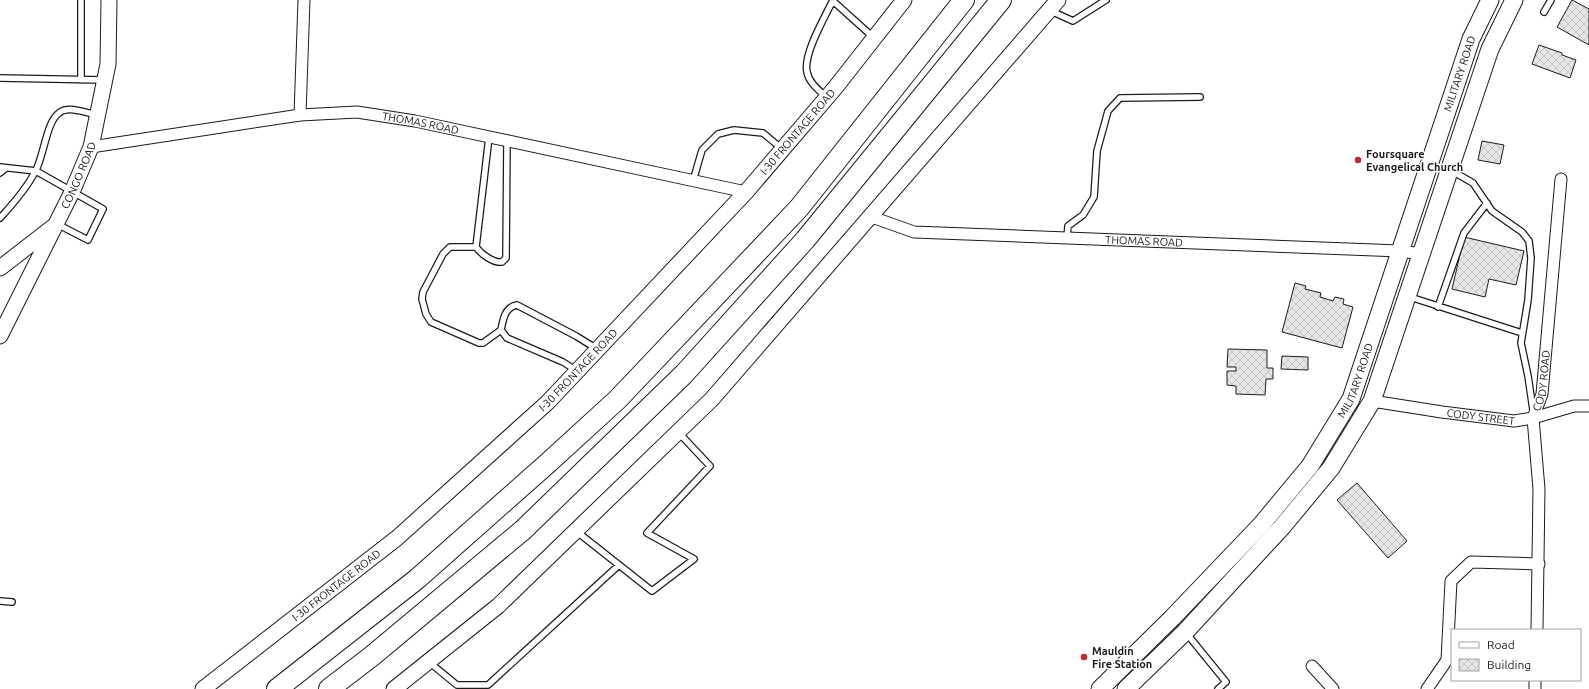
<svg xmlns="http://www.w3.org/2000/svg" width="1589" height="689" viewBox="0 0 1589 689" font-family="Ubuntu,sans-serif">
<style>
.building{fill:url(#building-cross-hatch);stroke:#1a1a1a}
.lines{fill:none;stroke-linecap:round;stroke-linejoin:round}
.lane-casing{stroke:#1a1a1a;stroke-width:8}
.street-casing{stroke:#1a1a1a;stroke-width:13}
.secondary-casing{stroke:#1a1a1a;stroke-width:17}
.primary-casing{stroke:#1a1a1a;stroke-width:19}
.highway-casing{stroke:#1a1a1a;stroke-width:22}
.lane{stroke:#fff;stroke-width:5.5}
.street{stroke:#fff;stroke-width:11}
.secondary{stroke:#fff;stroke-width:15}
.primary{stroke:#fff;stroke-width:17}
.highway{stroke:#fff;stroke-width:20}
.poi-dot{fill:#c62828;stroke:#fff;stroke-width:1.5}
.labels{text-anchor:middle;stroke-width:3;stroke-linejoin:round;paint-order:stroke}
.street-label{font-size:11px;fill:#1a1a1a;stroke:#fff}
.poi-label{font-size:11px;font-weight:bold;fill:#1a1a1a;stroke:#fff;text-anchor:start}
</style>
<defs>
<pattern id="building-cross-hatch" width="8" height="8" patternUnits="userSpaceOnUse"><rect width="8" height="8" fill="#e6e6e6"/><path d="M0 0l8 8M0 8l8-8" fill="none" stroke="#c5c5c5"/></pattern>
</defs>
<rect width="100%" height="100%" fill="#fff"/>
<path class="building" d="M 1572,0 L 1589,9 L 1589,45 L 1557,27 Z
M 1539,45 L 1562,53 L 1562,55 L 1576,60 L 1570,78 L 1532,64 Z
M 1482,141 L 1504,145 L 1500,164 L 1478,160 Z
M 1464,237 L 1524,251 L 1516,285 L 1489,279 L 1485,297 L 1452,289 Z
M 1295,283 L 1306,286 L 1305,289 L 1321,293 L 1320,297 L 1333,301 L 1335,297 L 1344,299 L 1343,304 L 1353,307 L 1342,348 L 1282,332 Z
M 1228,349 L 1267,350 L 1267,368 L 1273,368 L 1273,379 L 1266,379 L 1265,395 L 1236,394 L 1236,386 L 1227,385 L 1227,371 L 1236,371 L 1236,367 L 1227,367 Z
M 1282,356 L 1308,357 L 1308,370 L 1281,369 Z
M 1357,483 L 1407,541 L 1388,558 L 1337,500 Z"/>
<g class="lines">
<defs>
<path id="lane" d="M 81,0 L 81,80
M 833,1 L 873,37
M 1051,11 L 1073,21 L 1106,0
M 1544,12 L 1551,0
M 0,78 L 104,80
M 826,97 C 819,90 809,83 807,72 C 803,54 825,17 833,0
M 489,137 L 476,247 C 481,254 493,263 502,262 L 506,258 L 507,141
M 0,167 L 36,171 L 103,209 L 88,240 L 57,224
M 1452,171 L 1473,183 L 1492,211 L 1522,232 L 1529,241 L 1531,258 L 1528,300 L 1521,343 L 1528,376 L 1533,410
M 0,173 L 6,168
M 693,181 L 702,150 L 718,134 L 734,130 L 763,133 L 781,148
M 0,218 C 13,204 26,189 35,172 C 44,157 46,122 59,113 C 68,105 87,113 97,115
M 1067,238 L 1068,226 L 1083,215 L 1094,197 L 1097,151 L 1108,111 L 1120,98 L 1200,97
M 476,247 L 450,247 L 443,254 L 423,292 L 422,299 L 426,314 L 431,322 L 479,343 L 483,343 L 501,330
M 1410,297 L 1522,333
M 1438,307 L 1464,233 L 1487,203
M 577,371 L 563,362 L 507,338 L 501,330 C 503,319 505,307 517,305 L 576,336 L 597,349
M 576,531 L 652,591 L 694,559 L 647,533 L 710,466 L 679,433
M 0,601 L 12,602
M 1187,634 L 1226,682 L 1218,689
M 429,662 L 457,685 L 488,685 L 619,565"/>
<g id="street">
<path d="M 300,115 L 304,0"/>
<path id="s1" d="M 91,147 L 300,115 L 357,112 L 415,121 L 746,192"/>
<path id="s2" d="M 869,216 L 914,232 L 1400,251 L 1422,254"/>
<path id="s3" d="M 1372,401 L 1442,412 L 1514,421 L 1533,418 L 1574,406 L 1589,406"/>
<path id="s4" d="M 1537,630 L 1539,489 L 1533,418 L 1542,394 L 1561,179"/>
<path d="M 1312,666 L 1333,689"/>
<path d="M 1427,689 L 1447,660 L 1451,581 L 1471,562 L 1539,564"/>
<path d="M 1535,689 L 1535,680"/>
</g>
<g id="secondary">
<path d="M 0,268 L 53,227"/>
<path id="s5" d="M 0,336 L 72,192 L 91,147 L 108,64 L 109,0"/>
<path id="s6" d="M 203,689 L 397,538 L 548,402 L 746,192 L 835,88 L 904,0"/>
<path d="M 394,689 L 498,606 L 712,399 L 1058,0"/>
</g>
<g id="primary">
<path id="s7" d="M 1100,689 L 1172,618 L 1261,525 L 1310,466 L 1351,399 L 1471,39 L 1490,0"/>
<path d="M 1126,689 L 1185,632 L 1282,527 L 1331,468 L 1372,401 L 1490,49 L 1514,0"/>
</g>
<path id="highway" d="M 277,689 L 417,579 L 548,463 L 618,399 L 799,208 L 964,0
M 329,689 L 372,656 L 523,530 L 684,374 L 805,240 L 1001,0"/>
</defs>
<use href="#lane" class="lane-casing"/>
<use href="#street" class="street-casing"/>
<use href="#secondary" class="secondary-casing"/>
<use href="#primary" class="primary-casing"/>
<use href="#highway" class="highway-casing"/>
<use href="#lane" class="lane"/>
<use href="#street" class="street"/>
<use href="#secondary" class="secondary"/>
<use href="#primary" class="primary"/>
<use href="#highway" class="highway"/>
</g>
<g class="poi-dot">
<circle cx="1358" cy="160" r="4"/>
<circle cx="1084" cy="657" r="4"/>
</g>
<g class="labels">
<g class="street-label">
<text dy="4" stroke="none"><textPath href="#s7" startOffset="728">MILITARY ROAD</textPath></text>
<text dy="4" stroke="none"><textPath href="#s1" startOffset="333">THOMAS ROAD</textPath></text>
<text dy="4" stroke="none"><textPath href="#s6" startOffset="817">I-30 FRONTAGE ROAD</textPath></text>
<text dy="4" stroke="none"><textPath href="#s5" startOffset="179">CONGO ROAD</textPath></text>
<text dy="4" stroke="none"><textPath href="#s2" startOffset="278">THOMAS ROAD</textPath></text>
<text dy="4" stroke="none"><textPath href="#s6" startOffset="493">I-30 FRONTAGE ROAD</textPath></text>
<text dy="4" stroke="none"><textPath href="#s7" startOffset="404">MILITARY ROAD</textPath></text>
<text dy="4" stroke="none"><textPath href="#s4" startOffset="251">CODY ROAD</textPath></text>
<text dy="4" stroke="none"><textPath href="#s3" startOffset="110">CODY STREET</textPath></text>
<text dy="4" stroke="none"><textPath href="#s6" startOffset="169">I-30 FRONTAGE ROAD</textPath></text>
</g>
<g class="poi-label">
<text x="1366" y="158">Foursquare<tspan x="1366" dy="13">Evangelical Church</tspan></text>
<text x="1092" y="655">Mauldin<tspan x="1092" dy="13">Fire Station</tspan></text>
</g>
</g>
<rect x="1451" y="629" width="130" height="52" fill="#ffffff" stroke="#a3a3a3"/>
<rect x="1459" y="642" width="20" height="6" fill="#ffffff" stroke="#a3a3a3"/>
<text x="1487" y="649" font-size="12" fill="#1a1a1a">Road</text>
<rect x="1459" y="659" width="20" height="12" fill="url(#building-cross-hatch)" stroke="#a3a3a3"/>
<text x="1487" y="669" font-size="12" fill="#1a1a1a">Building</text>
</svg>
